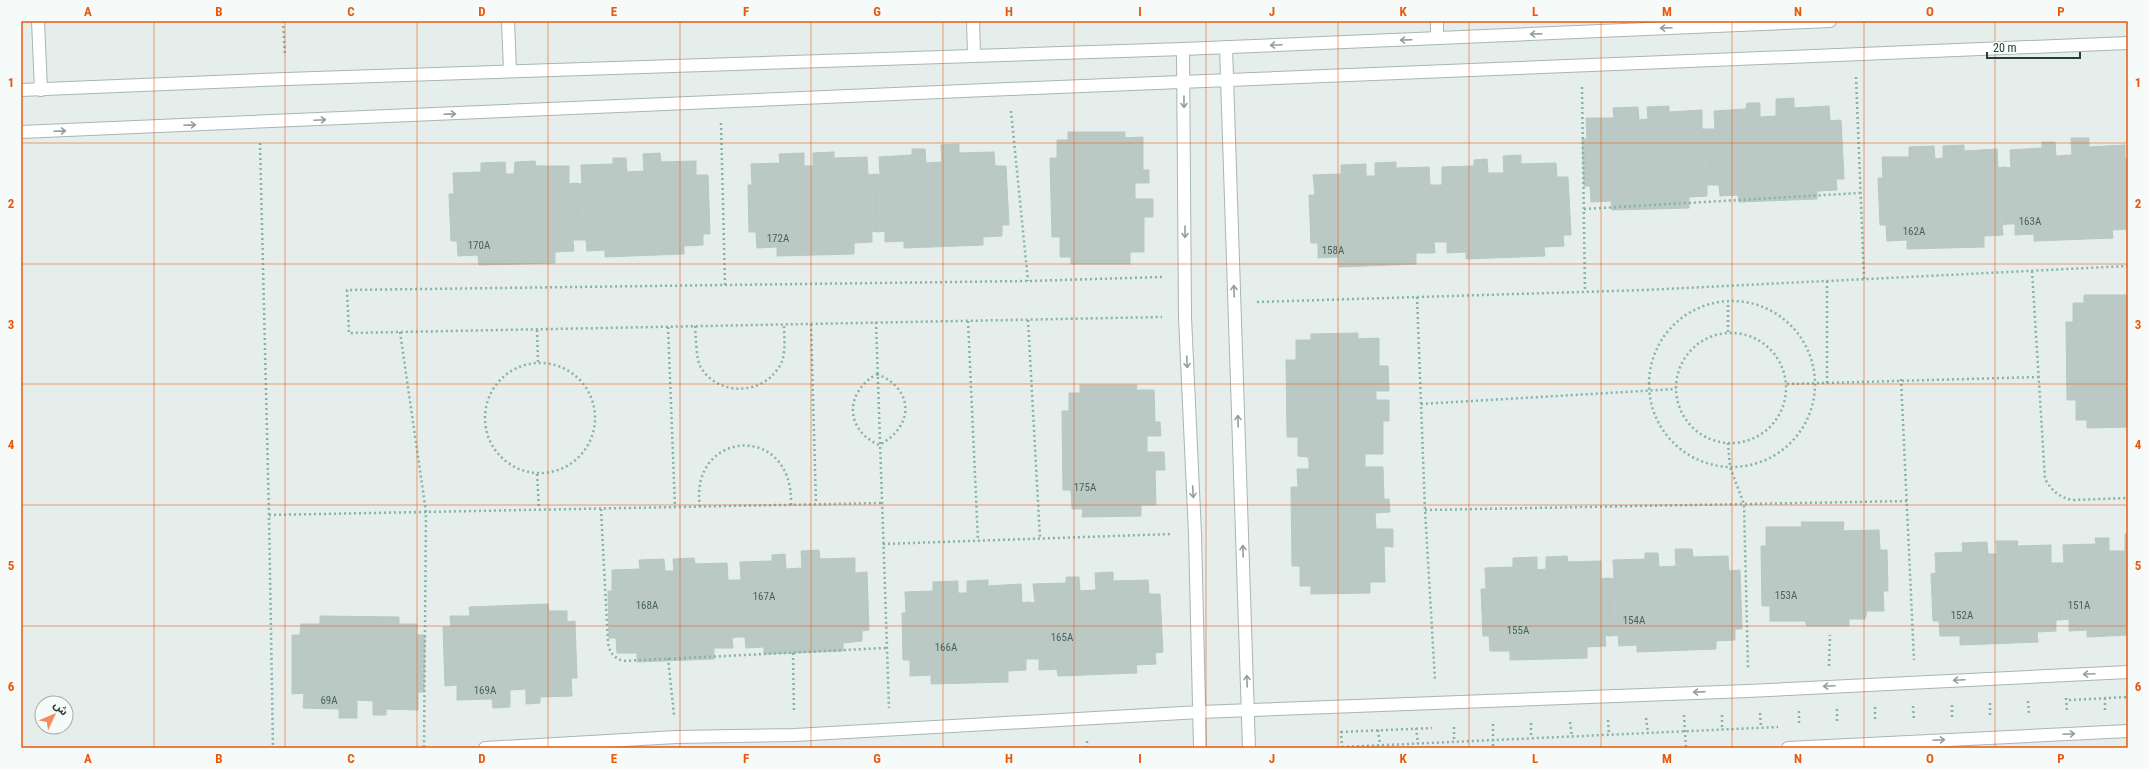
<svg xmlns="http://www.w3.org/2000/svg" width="2149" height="769" viewBox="0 0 2149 769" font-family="'Roboto Condensed','Noto Sans Arabic',sans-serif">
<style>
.building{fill:#bac9c4;stroke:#b7c8c2}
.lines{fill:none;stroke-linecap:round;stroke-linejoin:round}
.lane-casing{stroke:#a7b7b3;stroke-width:14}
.street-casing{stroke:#a7b7b3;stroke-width:14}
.path{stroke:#84b3a7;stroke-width:2.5;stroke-dasharray:2 3;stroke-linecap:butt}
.lane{stroke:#fff;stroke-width:12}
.street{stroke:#fff;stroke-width:12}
.oneway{stroke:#91a09d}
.grid{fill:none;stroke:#e8590c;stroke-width:1;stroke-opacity:0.55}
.labels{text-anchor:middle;stroke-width:4;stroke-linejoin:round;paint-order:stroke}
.number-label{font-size:11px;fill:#49635d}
.neatline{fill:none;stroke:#e8590c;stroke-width:1.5}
.grid-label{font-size:13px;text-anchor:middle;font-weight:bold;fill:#e8590c}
</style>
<rect width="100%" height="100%" fill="#e5eeeb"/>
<path class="building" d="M 1794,98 L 1794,108 L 1829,106 L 1830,121 L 1841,120 L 1844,179 L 1836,179 L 1837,190 L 1817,191 L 1817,199 L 1739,202 L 1738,195 L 1720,196 L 1719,185 L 1712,185 L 1709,129 L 1715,129 L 1714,111 L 1746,109 L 1747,103 L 1760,103 L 1760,117 L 1776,116 L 1776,99 Z
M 1669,106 L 1669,112 L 1702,110 L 1702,129 L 1709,129 L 1712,185 L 1707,185 L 1707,196 L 1689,197 L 1689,208 L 1612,210 L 1611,201 L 1591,202 L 1590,186 L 1584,186 L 1582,139 L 1587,139 L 1586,118 L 1614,118 L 1613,108 L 1638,107 L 1639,120 L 1648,119 L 1647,107 Z
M 1068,132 L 1125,132 L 1125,138 L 1143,137 L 1143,170 L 1149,170 L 1149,183 L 1135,183 L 1135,199 L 1153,199 L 1153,217 L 1144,217 L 1144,252 L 1130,252 L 1130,264 L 1071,264 L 1071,257 L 1060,257 L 1060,237 L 1052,237 L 1050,158 L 1057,158 L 1057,140 L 1068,140 Z
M 2071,138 L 2089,138 L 2089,147 L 2125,145 L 2125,159 L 2128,159 L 2128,229 L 2112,230 L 2113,238 L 2034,241 L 2034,234 L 2015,235 L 2015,224 L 2007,224 L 2005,167 L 2011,168 L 2010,150 L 2042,148 L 2042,142 L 2055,142 L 2056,156 L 2072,155 Z
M 959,144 L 959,153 L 994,152 L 995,166 L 1006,166 L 1009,225 L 1002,225 L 1002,236 L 983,237 L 983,245 L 904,248 L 904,241 L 885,242 L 885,231 L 877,232 L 875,174 L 880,175 L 879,157 L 912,155 L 912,149 L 925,149 L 926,163 L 942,162 L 941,145 Z
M 1964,145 L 1964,151 L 1997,149 L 1998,168 L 2005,167 L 2007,224 L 2002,225 L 2003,235 L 1984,236 L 1984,247 L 1907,249 L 1907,240 L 1887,241 L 1886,225 L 1880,225 L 1878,178 L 1883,178 L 1882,157 L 1909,157 L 1909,147 L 1934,146 L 1935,159 L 1943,158 L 1943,146 Z
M 834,152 L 834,158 L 867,157 L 868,175 L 875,174 L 877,232 L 872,231 L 872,242 L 854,243 L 854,254 L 777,256 L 777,247 L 757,248 L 756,232 L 749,232 L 748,185 L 752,185 L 751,164 L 780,163 L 779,154 L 804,153 L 804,166 L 813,166 L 813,153 Z
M 660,153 L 661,162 L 696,161 L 696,175 L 708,175 L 710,234 L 703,234 L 703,245 L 684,246 L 684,254 L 605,257 L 605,250 L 587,251 L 586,240 L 578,240 L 576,183 L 582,184 L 581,165 L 613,164 L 613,158 L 626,158 L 627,172 L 644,171 L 643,154 Z
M 1521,155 L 1521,164 L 1556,163 L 1557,177 L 1568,177 L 1571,235 L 1563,235 L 1564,246 L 1544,247 L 1545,256 L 1466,259 L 1466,252 L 1447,253 L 1447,242 L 1439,242 L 1437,185 L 1442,185 L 1442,167 L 1474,166 L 1474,160 L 1487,159 L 1488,173 L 1504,173 L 1503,156 Z
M 535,161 L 536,166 L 569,166 L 569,184 L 576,183 L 578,240 L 573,240 L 574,251 L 555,252 L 555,263 L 479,265 L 478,255 L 458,256 L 457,241 L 451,241 L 449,194 L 454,194 L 453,173 L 481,172 L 481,163 L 505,162 L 506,174 L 514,174 L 515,162 Z
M 1396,162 L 1396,168 L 1429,167 L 1430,185 L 1437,185 L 1439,242 L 1434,242 L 1435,253 L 1416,253 L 1416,264 L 1339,267 L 1338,257 L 1318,258 L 1318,243 L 1311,243 L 1309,195 L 1315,195 L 1313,175 L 1341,174 L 1341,165 L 1366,164 L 1366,176 L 1375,176 L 1375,163 Z
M 2084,295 L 2128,295 L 2128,427 L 2087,428 L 2087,420 L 2076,420 L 2076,400 L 2067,400 L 2066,322 L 2073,322 L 2073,303 L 2084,303 Z
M 1358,333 L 1358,339 L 1379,338 L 1379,366 L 1388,366 L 1389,391 L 1376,391 L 1376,400 L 1389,400 L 1389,421 L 1383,421 L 1383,454 L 1365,454 L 1365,461 L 1309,461 L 1308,457 L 1298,456 L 1298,437 L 1287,437 L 1286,360 L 1296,360 L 1296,340 L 1311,340 L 1311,334 Z
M 1080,385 L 1137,385 L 1136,390 L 1154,390 L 1155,422 L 1160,422 L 1161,436 L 1147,436 L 1147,452 L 1164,452 L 1165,470 L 1155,470 L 1156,505 L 1141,505 L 1141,516 L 1082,517 L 1083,509 L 1072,509 L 1071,490 L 1063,490 L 1062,411 L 1069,411 L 1069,393 L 1080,393 Z
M 1309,461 L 1365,461 L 1365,467 L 1383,467 L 1384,499 L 1389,499 L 1390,512 L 1375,513 L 1376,529 L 1393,529 L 1393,547 L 1384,546 L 1385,582 L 1370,582 L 1370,593 L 1311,594 L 1311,586 L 1300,586 L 1300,566 L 1292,566 L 1291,487 L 1298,487 L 1297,469 L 1309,469 Z
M 1801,522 L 1844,522 L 1843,531 L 1879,530 L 1880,550 L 1887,550 L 1888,591 L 1883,591 L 1884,611 L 1867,611 L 1865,619 L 1849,619 L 1849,626 L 1807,626 L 1805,621 L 1770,621 L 1770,606 L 1762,606 L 1761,546 L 1766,546 L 1766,527 L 1802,527 Z
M 2125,534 L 2128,534 L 2128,635 L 2087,637 L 2087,630 L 2069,631 L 2069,619 L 2060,620 L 2058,563 L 2064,563 L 2063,545 L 2096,544 L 2095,538 L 2109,538 L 2109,551 L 2125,551 Z
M 1996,541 L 2018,541 L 2017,546 L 2051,545 L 2051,563 L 2058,563 L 2060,620 L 2056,620 L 2056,631 L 2037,632 L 2038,642 L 1960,645 L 1960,636 L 1940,636 L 1939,621 L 1933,621 L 1931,574 L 1936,573 L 1935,553 L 1963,552 L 1962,543 L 1987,542 L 1988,554 L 1997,554 Z
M 1675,549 L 1692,549 L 1693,557 L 1728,556 L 1729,571 L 1740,570 L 1742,629 L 1735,629 L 1735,640 L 1716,641 L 1716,649 L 1637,652 L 1637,645 L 1619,646 L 1618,635 L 1610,636 L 1608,578 L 1614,579 L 1613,560 L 1645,559 L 1645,553 L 1658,553 L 1659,567 L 1676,566 Z
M 819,550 L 820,559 L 855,558 L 855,573 L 867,572 L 869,630 L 862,631 L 862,641 L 843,643 L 843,651 L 764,654 L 764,647 L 746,648 L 745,637 L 737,637 L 735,580 L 741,580 L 740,562 L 772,561 L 772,555 L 785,554 L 786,569 L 802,568 L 801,551 Z
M 1567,556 L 1568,562 L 1601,561 L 1601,579 L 1608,578 L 1610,636 L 1605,635 L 1606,646 L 1587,647 L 1587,658 L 1510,660 L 1510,651 L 1490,651 L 1489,636 L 1483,636 L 1481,589 L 1486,589 L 1485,568 L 1513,567 L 1513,558 L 1537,557 L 1537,570 L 1546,569 L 1546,557 Z
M 694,558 L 695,564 L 727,563 L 728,580 L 735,580 L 737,637 L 732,638 L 733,648 L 714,648 L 714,659 L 637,662 L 637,653 L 617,653 L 616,638 L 609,638 L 608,591 L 612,591 L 612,570 L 640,569 L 639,560 L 664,559 L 665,571 L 674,571 L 673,559 Z
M 1113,572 L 1113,581 L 1148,580 L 1149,594 L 1160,594 L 1163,652 L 1155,653 L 1156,664 L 1136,665 L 1137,673 L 1058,676 L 1057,669 L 1039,670 L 1039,659 L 1031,659 L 1028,602 L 1035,603 L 1033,584 L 1066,583 L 1066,577 L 1079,577 L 1080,591 L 1096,590 L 1095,573 Z
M 988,580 L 988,586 L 1021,584 L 1022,603 L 1028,602 L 1031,659 L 1026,659 L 1026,670 L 1008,671 L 1008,682 L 931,684 L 931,675 L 910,676 L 910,660 L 903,660 L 902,613 L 906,613 L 905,592 L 933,591 L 933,582 L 958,581 L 958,593 L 967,593 L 967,581 Z
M 548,604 L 549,611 L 567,611 L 567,622 L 575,621 L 577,678 L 571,678 L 572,696 L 540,697 L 540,703 L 526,704 L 526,689 L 510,690 L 510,707 L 493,708 L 492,699 L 457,700 L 457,685 L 445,686 L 443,627 L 451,627 L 450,616 L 470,616 L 469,607 Z
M 320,616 L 399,617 L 399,624 L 417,624 L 417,635 L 425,635 L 424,692 L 418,692 L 418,710 L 386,709 L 386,715 L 373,715 L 373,701 L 357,700 L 357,718 L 339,718 L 339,709 L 303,708 L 304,693 L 292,694 L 292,635 L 300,635 L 301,624 L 320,624 Z"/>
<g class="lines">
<defs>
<path id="lane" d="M 38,21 L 41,90
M 508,21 L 510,71
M 973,21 L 974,55
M 1437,21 L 1437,38"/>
<path id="street" d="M 1226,47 L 1249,748
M 1183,49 L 1185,317 L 1195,534 L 1200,748
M 21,90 L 286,79 L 1183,49 L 1830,21
M 21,132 L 1009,89 L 2128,43
M 485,748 L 676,737 L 795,735 L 1200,712 L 1748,691 L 2128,672
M 1788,748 L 2128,731"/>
</defs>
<use href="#lane" class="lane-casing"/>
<use href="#street" class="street-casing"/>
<path class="path" d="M 283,21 L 285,56
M 1856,77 L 1864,279
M 1582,87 L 1585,292
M 1011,111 L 1028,281
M 721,123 L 725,285
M 260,143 L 269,515 L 273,748
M 1584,209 L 1860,193
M 2032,271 L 2045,479 C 2052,491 2059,497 2072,500 L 2128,498
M 1162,277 L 1028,281 L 347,290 L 349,333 L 1162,317
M 1417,297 L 1425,510 L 1435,680
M1649 384a83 83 0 1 1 166 0a83 83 0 1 1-166 0Z
M 1257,302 L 1645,290 L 2128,266
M 1028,320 L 1040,538
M 968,321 L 978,541
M 876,322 L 889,708
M 811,324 L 816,504
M 695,326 C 696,336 696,358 700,366 C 714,392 751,396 772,376 C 775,372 781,366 782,361 C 786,350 784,336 784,324
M 668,327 L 675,507
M 537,330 L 538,362
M 400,332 L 426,512 L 424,748
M 1728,332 L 1728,302
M1676 388a55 55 0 1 1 110 0a55 55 0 1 1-110 0Z
M485 418a55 55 0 1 1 110 0a55 55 0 1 1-110 0Z
M 877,374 C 915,389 914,427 879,445 C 844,429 845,392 877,374 Z
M 1901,379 L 1914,660
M 1827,383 L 1827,280
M 1787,384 L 2039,377
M 1421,404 L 1676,389
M 1728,443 L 1730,467 L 1744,504 L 1748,668
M 537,474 L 539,509
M 700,507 C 688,430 794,421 791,505
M 601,509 L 608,643 C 610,653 613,657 623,661 L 886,648
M 1425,510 L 1907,501
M 269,515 L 882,503
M 883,544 L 1172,534
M 793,653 L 794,712
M 668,658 L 674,715
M 1829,666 L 1830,635
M 2066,698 L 2067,711
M 2105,698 L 2105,710
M 2069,700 L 2128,697
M 2028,701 L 2029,713
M 1990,703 L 1990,716
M 1952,705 L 1952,718
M 1913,706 L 1914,720
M 1875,707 L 1875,722
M 1837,709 L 1837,723
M 1799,711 L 1799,725
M 1760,713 L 1761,728
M 1684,715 L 1686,748
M 1722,715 L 1722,730
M 1646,718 L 1648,733
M 1608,720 L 1609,735
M 1570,722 L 1572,737
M 1531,723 L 1531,738
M 1493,724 L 1493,748
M 1454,727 L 1454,742
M 1416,728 L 1418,744
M 1378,730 L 1380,745
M 1341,731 L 1342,748
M 1341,732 L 1432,728
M 1087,741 L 1087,748
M 1342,747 L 1778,727
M 1082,748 L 1087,748"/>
<use href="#lane" class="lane"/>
<use href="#street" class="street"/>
</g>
<defs><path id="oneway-shaft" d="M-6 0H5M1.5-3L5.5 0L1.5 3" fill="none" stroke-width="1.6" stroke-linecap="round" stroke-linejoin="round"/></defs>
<g class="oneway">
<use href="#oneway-shaft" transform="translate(1666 28) rotate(178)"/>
<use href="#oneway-shaft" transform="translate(1536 34) rotate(178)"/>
<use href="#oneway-shaft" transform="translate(1406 40) rotate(178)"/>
<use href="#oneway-shaft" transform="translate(1276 45) rotate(177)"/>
<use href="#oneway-shaft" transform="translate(1184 102) rotate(90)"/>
<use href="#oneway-shaft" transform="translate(450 114) rotate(-2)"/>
<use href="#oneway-shaft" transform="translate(320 120) rotate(-3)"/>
<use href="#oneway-shaft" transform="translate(190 125) rotate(-2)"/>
<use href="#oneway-shaft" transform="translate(60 131) rotate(-2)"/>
<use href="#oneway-shaft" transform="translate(1185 232) rotate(90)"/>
<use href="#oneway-shaft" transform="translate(1234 291) rotate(-92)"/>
<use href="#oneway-shaft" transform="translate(1187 362) rotate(87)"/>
<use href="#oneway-shaft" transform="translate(1238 421) rotate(-92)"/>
<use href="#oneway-shaft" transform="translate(1193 492) rotate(87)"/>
<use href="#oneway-shaft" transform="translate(1243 551) rotate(-92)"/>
<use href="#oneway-shaft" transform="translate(2089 674) rotate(177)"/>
<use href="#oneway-shaft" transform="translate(1959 680) rotate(177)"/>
<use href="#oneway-shaft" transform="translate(1247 681) rotate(-92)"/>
<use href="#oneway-shaft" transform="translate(1829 686) rotate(177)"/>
<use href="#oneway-shaft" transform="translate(1699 692) rotate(178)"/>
<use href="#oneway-shaft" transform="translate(2069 734) rotate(-3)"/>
<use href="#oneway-shaft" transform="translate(1939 740) rotate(-3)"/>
</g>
<path class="grid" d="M 154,21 L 154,748M 285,21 L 285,748M 417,21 L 417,748M 548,21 L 548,748M 680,21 L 680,748M 811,21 L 811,748M 943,21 L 943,748M 1074,21 L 1074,748M 1206,21 L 1206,748M 1338,21 L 1338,748M 1469,21 L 1469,748M 1601,21 L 1601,748M 1732,21 L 1732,748M 1864,21 L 1864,748M 1995,21 L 1995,748M 21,143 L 2128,143M 21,264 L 2128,264M 21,384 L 2128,384M 21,505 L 2128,505M 21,626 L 2128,626"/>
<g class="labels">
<g class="number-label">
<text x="2030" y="225">163A</text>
<text x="1914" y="235">162A</text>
<text x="778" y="242">172A</text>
<text x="479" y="249">170A</text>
<text x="1333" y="254">158A</text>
<text x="1085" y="491">175A</text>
<text x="1786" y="599">153A</text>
<text x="764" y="600">167A</text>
<text x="647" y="609">168A</text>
<text x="2079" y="609">151A</text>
<text x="1962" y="619">152A</text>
<text x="1634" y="624">154A</text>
<text x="1518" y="634">155A</text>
<text x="1062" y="641">165A</text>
<text x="946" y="651">166A</text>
<text x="485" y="694">169A</text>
<text x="329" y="704">69A</text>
</g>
</g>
<rect width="2149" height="769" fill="none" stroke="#f6faf8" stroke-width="44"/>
<g transform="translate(54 715) rotate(46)"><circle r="19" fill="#f6faf8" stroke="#a2b0ac"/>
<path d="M0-3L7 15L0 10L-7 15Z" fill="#f68b5b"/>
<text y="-6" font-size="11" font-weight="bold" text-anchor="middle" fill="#23413b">ش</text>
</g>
<path d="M1987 52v6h93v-6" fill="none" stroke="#23413b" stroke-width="2"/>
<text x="1993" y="52" font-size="12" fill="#23413b" stroke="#f6faf8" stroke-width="3" paint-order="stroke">20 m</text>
<rect x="22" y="22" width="2105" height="725" class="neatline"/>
<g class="grid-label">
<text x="88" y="16">A</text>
<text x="219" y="16">B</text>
<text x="351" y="16">C</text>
<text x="482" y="16">D</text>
<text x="614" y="16">E</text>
<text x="746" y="16">F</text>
<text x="877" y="16">G</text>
<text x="1009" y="16">H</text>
<text x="1140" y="16">I</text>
<text x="1272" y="16">J</text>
<text x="1403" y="16">K</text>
<text x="1535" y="16">L</text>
<text x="1667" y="16">M</text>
<text x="1798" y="16">N</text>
<text x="1930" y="16">O</text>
<text x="2061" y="16">P</text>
<text x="11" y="87">1</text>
<text x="2138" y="87">1</text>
<text x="11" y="208">2</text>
<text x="2138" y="208">2</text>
<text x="11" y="329">3</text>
<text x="2138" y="329">3</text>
<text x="11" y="449">4</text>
<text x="2138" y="449">4</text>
<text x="11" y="570">5</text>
<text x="2138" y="570">5</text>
<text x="11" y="691">6</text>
<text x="2138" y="691">6</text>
<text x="88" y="763">A</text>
<text x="219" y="763">B</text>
<text x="351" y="763">C</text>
<text x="482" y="763">D</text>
<text x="614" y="763">E</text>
<text x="746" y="763">F</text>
<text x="877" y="763">G</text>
<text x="1009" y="763">H</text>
<text x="1140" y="763">I</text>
<text x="1272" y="763">J</text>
<text x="1403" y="763">K</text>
<text x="1535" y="763">L</text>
<text x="1667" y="763">M</text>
<text x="1798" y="763">N</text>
<text x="1930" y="763">O</text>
<text x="2061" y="763">P</text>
</g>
</svg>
